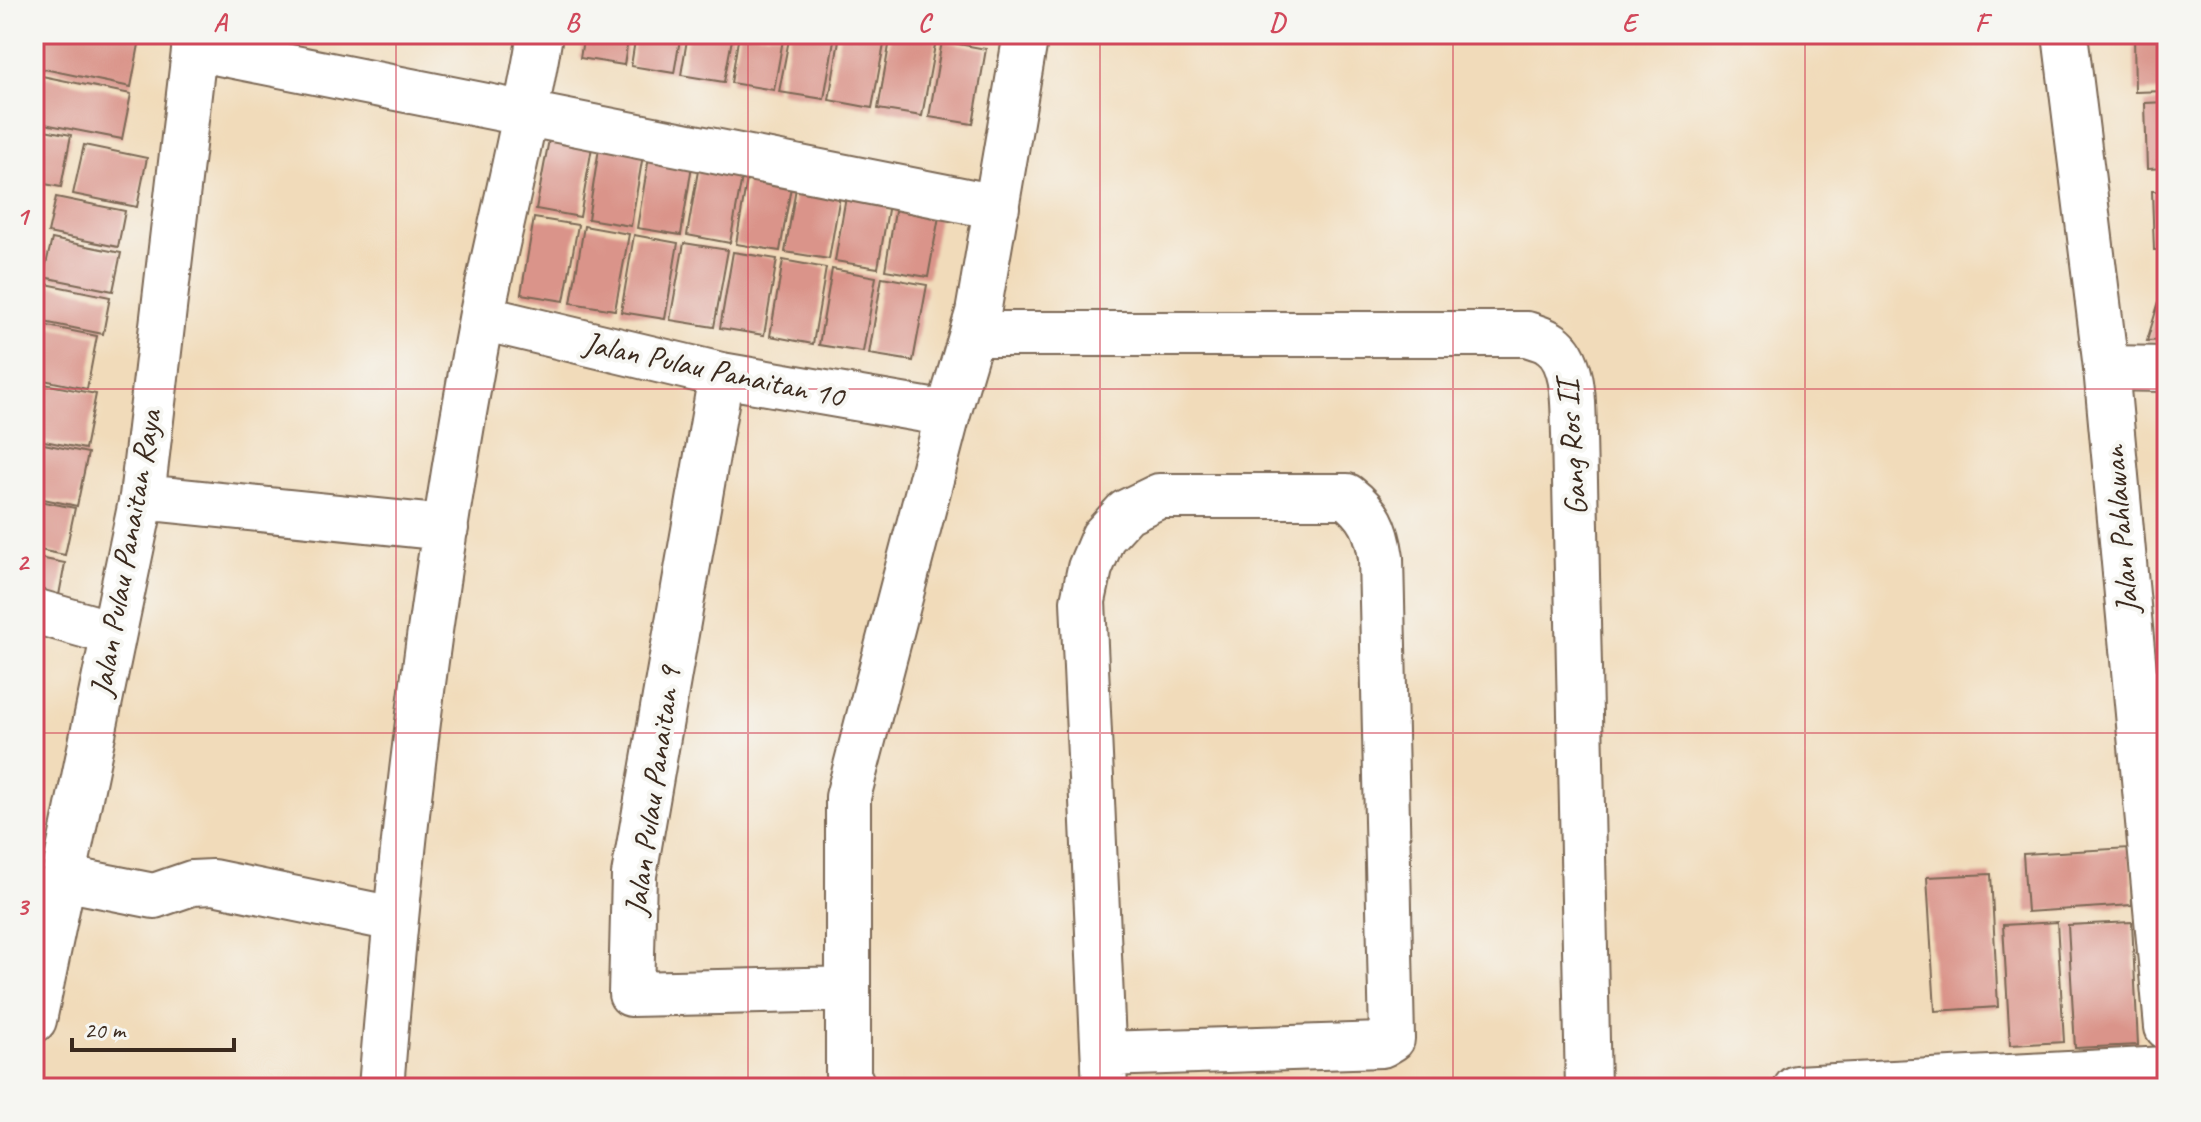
<svg xmlns="http://www.w3.org/2000/svg" width="2201" height="1122" viewBox="0 0 2201 1122" font-family="Caveat,sans-serif">
<style>
.building{fill:#da948a}
.lines{fill:none;stroke-linecap:round;stroke-linejoin:round}
.minor-casing{stroke:#7b6855;stroke-width:48}
.tertiary-casing{stroke:#7b6855;stroke-width:48}
.minor{stroke:#fff;stroke-width:44}
.tertiary{stroke:#fff;stroke-width:44}
.grid{fill:none;stroke:#d1495b;stroke-width:2;stroke-opacity:0.55}
.labels{text-anchor:middle;stroke-width:8;stroke-linejoin:round;paint-order:stroke}
.street-label{font-size:32px;fill:#3b2a1e;stroke:#f6f6f2}
.neatline{fill:none;stroke:#d1495b;stroke-width:3}
.grid-label{font-size:26px;text-anchor:middle;font-weight:bold;fill:#d1495b}
</style>
<rect width="100%" height="100%" fill="#f6f6f2"/>
<filter id="ink" filterUnits="userSpaceOnUse"><feTurbulence type="fractalNoise" baseFrequency=".0125" numOctaves="2"/><feDisplacementMap in="SourceGraphic" scale="16" xChannelSelector="R" yChannelSelector="G"/><feConvolveMatrix kernelMatrix="1 2 1 2 8 2 1 2 1" color-interpolation-filters="sRGB"/></filter>
<filter id="wash" filterUnits="userSpaceOnUse"><feTurbulence type="fractalNoise" baseFrequency=".006" numOctaves="4" result="noise"/><feDisplacementMap in="SourceGraphic" scale="32" xChannelSelector="R" yChannelSelector="G"/><feGaussianBlur stdDeviation="1.8" result="paint"/><feColorMatrix in="noise" values="0 0 0 0 0 0 0 0 0 0 0 0 0 0 0 0 0 1.4 0 .05"/><feComposite in="paint" operator="in"/></filter>
<g filter="url(#wash)">
<rect width="100%" height="100%" fill="#f1dbba"/>
<g id="blocks">
<path class="building" d="M 34,34 L 118,34 L 140,39 L 131,87 L 34,67 Z
M 584,34 L 629,34 L 624,65 L 580,58 Z
M 636,34 L 681,34 L 674,73 L 631,66 Z
M 688,34 L 733,34 L 724,82 L 681,75 Z
M 739,34 L 784,34 L 774,90 L 731,83 Z
M 790,34 L 835,34 L 824,99 L 779,92 Z
M 840,34 L 886,34 L 872,108 L 829,100 Z
M 891,34 L 936,40 L 922,116 L 878,109 Z
M 2134,34 L 2167,34 L 2167,91 L 2135,92 Z
M 942,41 L 986,49 L 973,124 L 929,117 Z
M 37,75 L 131,94 L 122,139 L 34,122 Z
M 2167,102 L 2167,168 L 2147,169 L 2145,103 Z
M 34,128 L 71,135 L 61,187 L 34,182 Z
M 550,134 L 593,141 L 580,217 L 536,209 Z
M 600,142 L 644,149 L 631,226 L 588,219 Z
M 84,145 L 147,158 L 137,207 L 73,194 Z
M 650,151 L 693,159 L 681,235 L 637,228 Z
M 700,159 L 744,166 L 730,243 L 687,235 Z
M 749,167 L 793,175 L 780,251 L 736,244 Z
M 798,176 L 842,184 L 829,259 L 785,252 Z
M 848,185 L 891,192 L 878,268 L 835,261 Z
M 2152,191 L 2167,191 L 2167,250 L 2154,250 Z
M 898,194 L 942,200 L 928,277 L 885,270 Z
M 56,197 L 125,211 L 118,247 L 48,233 Z
M 534,218 L 578,225 L 564,301 L 521,294 Z
M 584,226 L 629,234 L 615,310 L 571,303 Z
M 634,235 L 678,243 L 665,319 L 621,312 Z
M 52,239 L 121,253 L 113,291 L 43,277 Z
M 684,243 L 728,250 L 714,327 L 670,320 Z
M 733,252 L 777,259 L 764,335 L 720,328 Z
M 783,260 L 826,268 L 813,344 L 770,336 Z
M 832,269 L 876,277 L 863,352 L 819,345 Z
M 882,277 L 927,285 L 913,361 L 869,354 Z
M 41,283 L 110,297 L 103,334 L 34,320 Z
M 2159,301 L 2167,302 L 2167,340 L 2147,341 Z
M 43,325 L 97,336 L 87,389 L 34,378 Z
M 34,382 L 96,394 L 85,449 L 34,439 Z
M 34,442 L 88,453 L 77,506 L 34,497 Z
M 34,500 L 75,508 L 65,555 L 34,549 Z
M 34,557 L 65,563 L 57,606 L 34,602 Z
M 34,635 L 42,637 L 35,670 L 34,670 Z
M 2130,848 L 2132,905 L 2027,912 L 2023,854 Z
M 1991,874 L 1998,1007 L 1935,1011 L 1927,877 Z
M 2057,922 L 2064,1042 L 2010,1045 L 2003,925 Z
M 2132,922 L 2138,1045 L 2075,1048 L 2068,925 Z"/>
</g>
</g>
<g filter="url(#ink)">
<use href="#blocks" fill-opacity="0" stroke="#7b6855" stroke-width="2"/>
<g class="lines">
<defs>
<path id="minor" d="M 194,48 L 997,207
M 482,318 L 721,375 L 948,414
M 973,334 L 1527,334 C 1535,337 1545,339 1551,344 C 1576,361 1573,408 1574,434 L 1588,1088
M 2106,368 L 2167,369
M 721,375 L 634,875 L 631,994 L 848,989
M 142,497 L 446,528
M 34,611 L 112,633
M 63,878 L 154,896 L 192,883 L 213,882 L 394,919
M 34,1020 L 142,497 L 196,34
M 1104,1054 L 1382,1045 L 1392,1039 L 1381,558 C 1377,529 1370,514 1347,496 L 1159,496 L 1126,512 L 1103,537 L 1090,568 L 1083,601 L 1105,1088
M 381,1088 C 401,831 433,572 481,319 C 500,224 525,130 540,34
M 854,1088 L 848,1075 L 848,797 L 948,414 L 978,313 L 1026,34
M 1796,1088 L 2167,1069"/>
<path id="tertiary" d="M 2065,34 L 2106,368 L 2167,1027"/>
</defs>
<use href="#minor" class="minor-casing"/>
<use href="#tertiary" class="tertiary-casing"/>
<use href="#minor" class="minor"/>
<use href="#tertiary" class="tertiary"/>
</g>
</g>
<path class="grid" d="M 396,34 L 396,1088M 748,34 L 748,1088M 1100,34 L 1100,1088M 1453,34 L 1453,1088M 1805,34 L 1805,1088M 34,389 L 2167,389M 34,733 L 2167,733"/>
<g class="labels">
<g class="street-label">
<text transform="translate(714 369) rotate(12)" y="11">Jalan Pulau Panaitan 10</text>
<text transform="translate(1571 448) rotate(-94)" y="11">Gang Ros II</text>
<text transform="translate(2120 530) rotate(-95)" y="11">Jalan Pahlawan</text>
<text transform="translate(125 553) rotate(-80)" y="11">Jalan Pulau Panaitan Raya</text>
<text transform="translate(652 791) rotate(-82)" y="11">Jalan Pulau Panaitan 9</text>
</g>
</g>
<rect width="2201" height="1122" fill="none" stroke="#f6f6f2" stroke-width="88"/>
<path d="M72 1038v12h162v-12" fill="none" stroke="#3b2a1e" stroke-width="4"/>
<text x="84" y="1038" font-size="24" fill="#3b2a1e" stroke="#f6f6f2" stroke-width="6" paint-order="stroke">20 m</text>
<rect x="44" y="44" width="2113" height="1034" class="neatline"/>
<g class="grid-label">
<text x="220" y="31">A</text>
<text x="572" y="31">B</text>
<text x="924" y="31">C</text>
<text x="1277" y="31">D</text>
<text x="1629" y="31">E</text>
<text x="1981" y="31">F</text>
<text x="22" y="225">1</text>
<text x="22" y="570">2</text>
<text x="22" y="915">3</text>
</g>
</svg>
